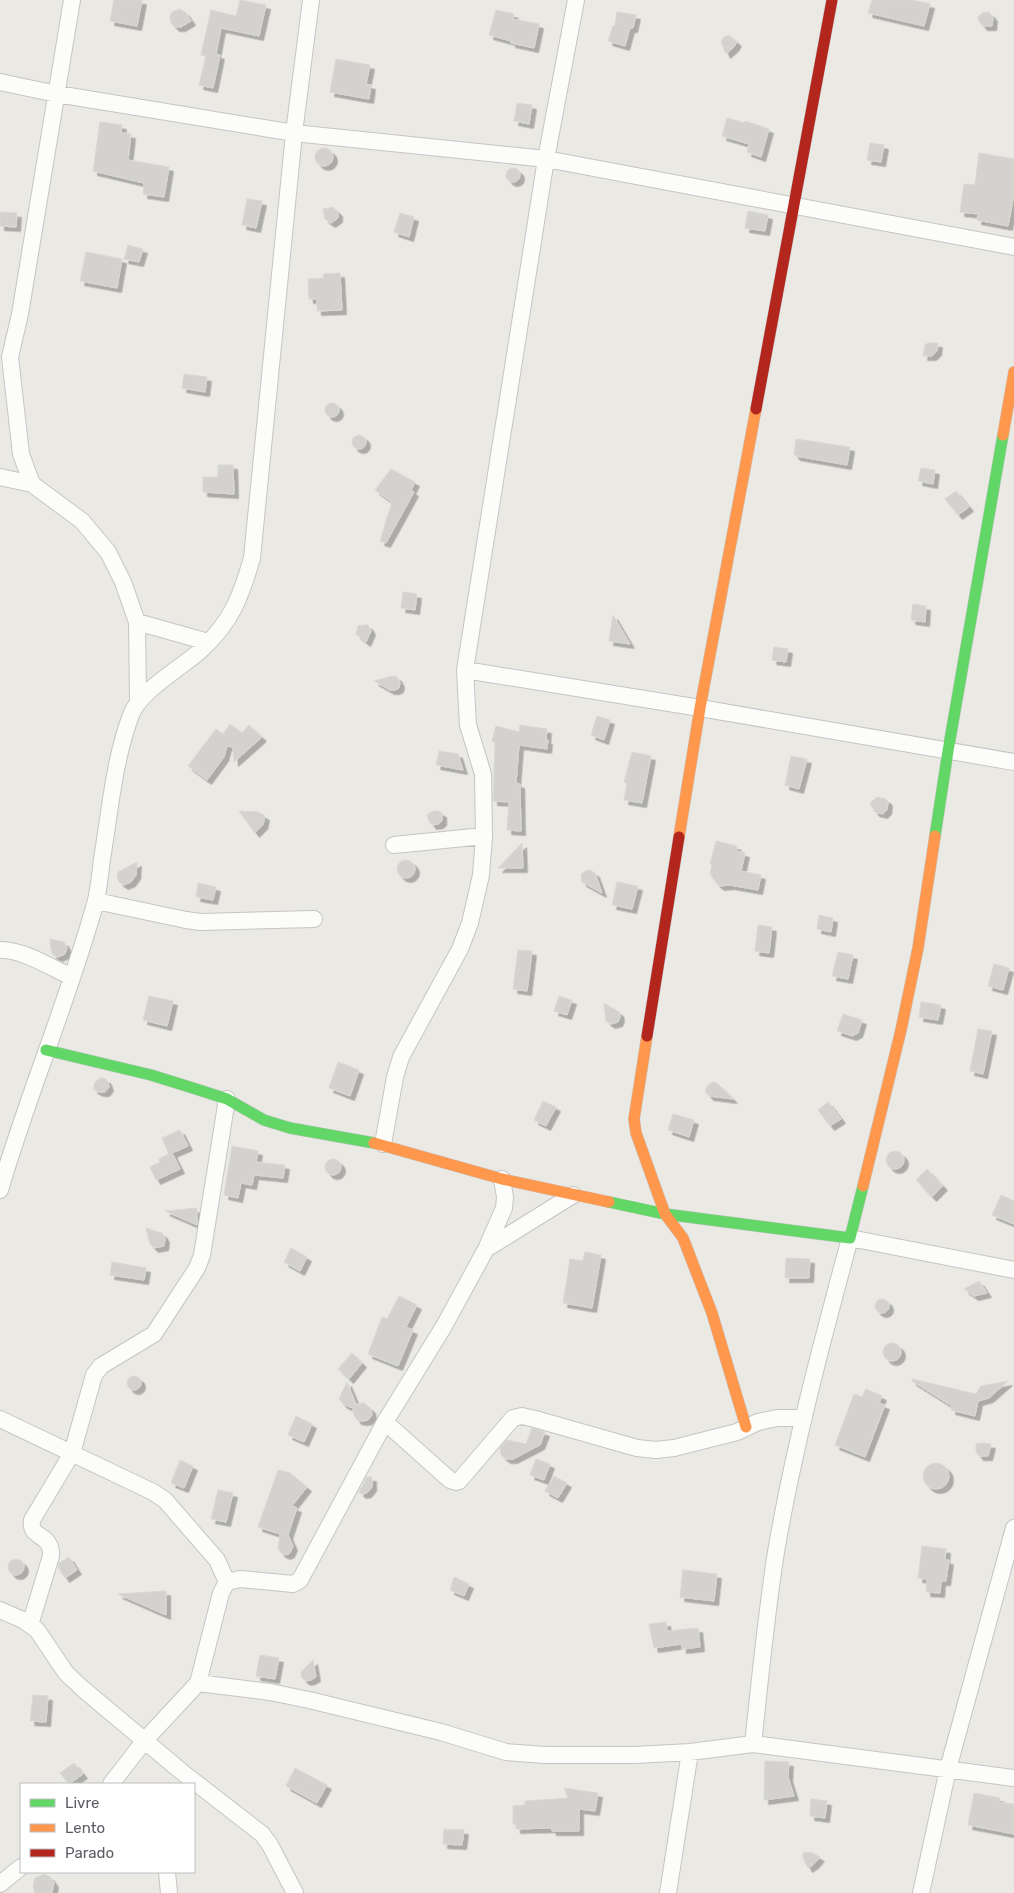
<svg xmlns="http://www.w3.org/2000/svg" width="1014" height="1893" viewBox="0 0 1014 1893" font-family="Rubik,sans-serif">
<style>
.building{fill:#d3d2cf;stroke:#d9d8d4;filter:url(#shadow)}
.lines{fill:none;stroke-linecap:round;stroke-linejoin:round}
.street-casing{stroke:#c6c5c5;stroke-width:18}
.fast-casing{stroke:#c5c5c5;stroke-width:12}
.slow-casing{stroke:#c5c5c5;stroke-width:12}
.jam-casing{stroke:#c5c5c5;stroke-width:12}
.street{stroke:#fcfcfb;stroke-width:16}
.fast{stroke:#63d668;stroke-width:11}
.slow{stroke:#ff974d;stroke-width:11}
.jam{stroke:#b3261e;stroke-width:11}
</style>
<defs>
<filter id="shadow"><feDropShadow dx="4.5" dy="4.5" stdDeviation="0" flood-color="#0004"/></filter>
</defs>
<rect width="100%" height="100%" fill="#eae9e4"/>
<path class="building" d="M 114,0 L 142,0 L 137,26 L 110,21 Z
M 240,0 L 266,5 L 259,36 L 221,28 L 216,54 L 220,55 L 213,88 L 199,85 L 206,56 L 201,55 L 211,10 L 236,16 Z
M 872,0 L 912,0 L 930,4 L 924,26 L 868,13 Z
M 180,9 L 185,12 L 191,21 L 181,27 L 175,27 L 171,23 L 170,17 L 172,12 Z
M 496,10 L 514,14 L 512,19 L 539,24 L 534,48 L 511,43 L 511,41 L 489,35 Z
M 617,12 L 636,15 L 633,28 L 630,28 L 625,46 L 608,41 L 613,26 L 615,26 Z
M 989,12 L 993,17 L 992,26 L 983,26 L 978,20 L 979,16 L 982,13 Z
M 729,35 L 737,42 L 734,47 L 726,54 L 721,42 L 723,38 Z
M 336,59 L 370,65 L 366,84 L 371,85 L 369,99 L 330,92 Z
M 517,103 L 532,105 L 529,124 L 514,121 Z
M 727,118 L 744,123 L 745,121 L 769,129 L 761,157 L 747,152 L 749,144 L 722,136 Z
M 100,122 L 122,125 L 121,133 L 131,134 L 128,160 L 169,167 L 164,197 L 143,194 L 144,183 L 93,171 Z
M 870,143 L 884,145 L 881,162 L 867,160 Z
M315 157a9 9 0 1 1 18 0a9 9 0 1 1-18 0Z
M 979,153 L 1014,159 L 1014,194 L 1008,226 L 977,220 L 978,214 L 960,212 L 964,184 L 975,185 Z
M506 175a7 7 0 1 1 14 0a7 7 0 1 1-14 0Z
M 247,199 L 262,201 L 256,228 L 242,225 Z
M 333,207 L 338,212 L 338,218 L 331,223 L 325,219 L 323,209 Z
M 748,211 L 768,215 L 765,231 L 745,228 Z
M 0,212 L 17,213 L 16,227 L 0,226 Z
M 400,213 L 414,217 L 409,237 L 394,232 Z
M 128,245 L 143,249 L 139,262 L 124,259 Z
M 86,252 L 122,259 L 117,288 L 80,281 Z
M 340,273 L 342,310 L 317,311 L 317,299 L 309,299 L 308,279 L 324,278 L 323,274 Z
M 928,343 L 938,343 L 937,351 L 932,356 L 923,356 L 925,345 Z
M 184,374 L 207,377 L 205,392 L 182,388 Z
M325 410a7 7 0 1 1 14 0a7 7 0 1 1-14 0Z
M352 442a7 7 0 1 1 14 0a7 7 0 1 1-14 0Z
M 796,439 L 850,447 L 847,465 L 796,456 L 794,454 Z
M 218,465 L 233,465 L 234,494 L 203,492 L 203,477 L 218,477 Z
M 921,468 L 935,470 L 933,484 L 918,481 Z
M 391,469 L 415,482 L 411,490 L 414,492 L 386,543 L 380,541 L 392,502 L 375,490 Z
M 956,491 L 969,507 L 958,515 L 945,499 Z
M 403,592 L 417,594 L 415,610 L 401,608 Z
M 913,604 L 926,606 L 925,622 L 911,620 Z
M 613,615 L 630,644 L 609,641 Z
M 364,625 L 368,625 L 371,631 L 366,642 L 356,634 L 358,626 Z
M 774,647 L 788,649 L 786,662 L 772,660 Z
M 392,676 L 397,677 L 400,683 L 399,688 L 395,690 L 390,690 L 374,681 Z
M 597,716 L 610,720 L 604,740 L 591,735 Z
M 230,724 L 242,733 L 249,725 L 262,737 L 234,762 L 233,745 L 232,747 L 227,746 L 224,757 L 207,780 L 188,766 L 216,729 L 223,734 Z
M 520,725 L 547,729 L 546,740 L 548,740 L 547,749 L 519,745 L 516,783 L 520,784 L 521,831 L 507,830 L 509,802 L 493,801 L 495,742 L 492,741 L 496,726 L 519,732 Z
M 439,751 L 458,754 L 463,770 L 436,765 Z
M 632,752 L 651,756 L 642,803 L 624,800 L 627,783 L 624,782 Z
M 791,756 L 807,759 L 799,789 L 785,785 Z
M 877,797 L 886,799 L 888,802 L 887,810 L 883,814 L 875,812 L 870,803 Z
M 239,811 L 258,812 L 265,816 L 263,825 L 255,833 Z
M 433,811 L 438,811 L 442,813 L 442,821 L 439,824 L 432,825 L 429,821 L 427,815 Z
M 716,841 L 737,846 L 736,851 L 745,853 L 741,871 L 761,875 L 758,890 L 730,885 L 720,886 L 716,883 L 710,873 L 712,865 L 710,864 Z
M 522,843 L 523,868 L 498,868 Z
M397 869a9 9 0 1 1 18 0a9 9 0 1 1-18 0Z
M 137,862 L 136,875 L 131,882 L 124,885 L 119,882 L 117,877 L 118,872 Z
M 590,870 L 595,873 L 602,893 L 582,882 L 581,874 L 585,871 Z
M 617,882 L 638,886 L 632,909 L 612,905 Z
M 198,883 L 216,887 L 213,900 L 196,897 Z
M 819,915 L 833,918 L 831,932 L 817,929 Z
M 758,925 L 772,927 L 769,953 L 755,951 Z
M 50,939 L 64,942 L 67,948 L 65,954 L 58,957 L 53,955 L 51,950 Z
M 518,950 L 532,951 L 527,991 L 513,989 Z
M 838,952 L 853,955 L 848,979 L 832,976 Z
M 994,964 L 1009,968 L 1003,990 L 988,986 Z
M 149,996 L 173,1001 L 167,1026 L 143,1020 Z
M 559,996 L 572,1000 L 567,1015 L 554,1011 Z
M 921,1002 L 941,1005 L 938,1020 L 919,1017 Z
M 604,1003 L 619,1012 L 620,1017 L 618,1022 L 611,1024 L 606,1021 Z
M 843,1014 L 862,1020 L 858,1033 L 852,1036 L 837,1031 Z
M 978,1029 L 992,1031 L 983,1074 L 970,1071 Z
M 338,1062 L 359,1070 L 350,1096 L 329,1088 Z
M 101,1078 L 106,1079 L 108,1083 L 109,1087 L 105,1092 L 99,1092 L 93,1089 L 95,1082 Z
M 713,1082 L 718,1084 L 733,1099 L 709,1096 L 705,1091 L 708,1085 Z
M 543,1101 L 556,1107 L 546,1126 L 534,1120 Z
M 828,1102 L 841,1119 L 830,1126 L 818,1110 Z
M 673,1114 L 694,1120 L 689,1137 L 668,1130 Z
M 180,1130 L 188,1146 L 172,1153 L 180,1169 L 156,1180 L 150,1167 L 160,1162 L 159,1159 L 169,1154 L 162,1138 Z
M 232,1146 L 258,1151 L 256,1162 L 285,1165 L 283,1178 L 254,1175 L 252,1185 L 241,1183 L 238,1198 L 224,1195 Z
M886 1160a9 9 0 1 1 18 0a9 9 0 1 1-18 0Z
M325 1167a8 8 0 1 1 16 0a8 8 0 1 1-16 0Z
M 927,1169 L 943,1186 L 932,1197 L 916,1180 Z
M 1001,1195 L 1014,1201 L 1014,1224 L 992,1215 Z
M 197,1208 L 197,1225 L 165,1211 Z
M 146,1228 L 162,1233 L 165,1238 L 164,1246 L 154,1248 L 150,1244 Z
M 291,1248 L 307,1257 L 300,1271 L 284,1262 Z
M 585,1252 L 601,1255 L 592,1308 L 563,1303 L 570,1259 L 583,1261 Z
M 786,1258 L 810,1259 L 809,1278 L 785,1278 Z
M 112,1262 L 146,1268 L 144,1280 L 110,1275 Z
M 979,1281 L 987,1293 L 974,1296 L 964,1289 Z
M 399,1296 L 417,1305 L 406,1327 L 413,1330 L 398,1366 L 368,1354 L 382,1317 L 387,1319 Z
M875 1306a7 7 0 1 1 14 0a7 7 0 1 1-14 0Z
M883 1352a9 9 0 1 1 18 0a9 9 0 1 1-18 0Z
M 352,1353 L 362,1363 L 349,1379 L 338,1369 Z
M127 1383a7 7 0 1 1 14 0a7 7 0 1 1-14 0Z
M 912,1379 L 976,1394 L 981,1386 L 1008,1381 L 989,1398 L 978,1401 L 975,1416 L 951,1410 L 952,1406 L 912,1381 Z
M 347,1382 L 356,1404 L 364,1403 L 371,1409 L 372,1415 L 368,1420 L 362,1421 L 357,1420 L 354,1415 L 353,1408 L 343,1404 L 339,1399 Z
M 866,1389 L 882,1396 L 879,1403 L 885,1405 L 865,1457 L 835,1445 L 854,1394 L 862,1397 Z
M 296,1416 L 312,1424 L 304,1442 L 288,1435 Z
M 532,1428 L 545,1432 L 540,1445 L 513,1459 L 506,1459 L 501,1455 L 500,1448 L 507,1440 L 526,1444 Z
M 982,1443 L 991,1444 L 988,1456 L 979,1456 L 976,1452 L 976,1444 Z
M 536,1459 L 550,1464 L 544,1480 L 530,1475 Z
M 180,1460 L 193,1466 L 184,1488 L 171,1483 Z
M923 1476a13 13 0 1 1 26 0a13 13 0 1 1-26 0Z
M 278,1470 L 290,1473 L 307,1487 L 292,1506 L 297,1508 L 288,1535 L 293,1546 L 290,1553 L 286,1555 L 281,1553 L 278,1549 L 280,1534 L 258,1527 Z
M 554,1476 L 567,1483 L 558,1498 L 545,1491 Z
M 367,1477 L 372,1477 L 372,1487 L 367,1493 L 362,1494 L 359,1492 Z
M 218,1490 L 233,1493 L 226,1522 L 211,1519 Z
M 922,1546 L 946,1549 L 945,1560 L 949,1560 L 946,1581 L 941,1581 L 940,1593 L 926,1592 L 927,1579 L 918,1578 Z
M 69,1557 L 77,1570 L 65,1578 L 58,1567 L 59,1563 Z
M8 1567a8 8 0 1 1 16 0a8 8 0 1 1-16 0Z
M 683,1570 L 717,1574 L 714,1601 L 680,1597 Z
M 454,1577 L 469,1584 L 464,1596 L 450,1590 Z
M 166,1591 L 166,1615 L 118,1594 Z
M 666,1622 L 667,1631 L 698,1628 L 700,1647 L 682,1649 L 682,1644 L 654,1648 L 649,1624 Z
M 260,1655 L 279,1658 L 275,1679 L 256,1676 Z
M 313,1660 L 316,1677 L 311,1680 L 306,1681 L 302,1678 L 301,1672 Z
M 33,1695 L 48,1696 L 46,1722 L 30,1721 Z
M 765,1761 L 789,1762 L 788,1777 L 794,1796 L 764,1800 Z
M 74,1763 L 83,1774 L 69,1784 L 60,1773 Z
M 295,1768 L 327,1785 L 317,1803 L 286,1786 Z
M 564,1788 L 598,1793 L 595,1811 L 579,1809 L 579,1831 L 552,1831 L 551,1828 L 516,1829 L 516,1824 L 513,1824 L 513,1806 L 525,1805 L 525,1801 L 568,1798 Z
M 974,1793 L 1000,1798 L 999,1803 L 1014,1804 L 1014,1834 L 968,1825 Z
M 811,1799 L 827,1801 L 825,1818 L 810,1816 Z
M 444,1829 L 464,1830 L 462,1845 L 443,1844 Z
M 810,1852 L 820,1857 L 814,1864 L 808,1868 L 803,1858 L 803,1853 Z
M 44,1874 L 50,1877 L 54,1883 L 52,1893 L 35,1893 L 33,1886 L 35,1878 Z"/>
<g class="lines">
<defs>
<path id="street" d="M 72,0 L 20,314 L 10,357 L 21,454 L 32,484 L 82,521 L 108,552 L 123,582 L 137,622 L 138,701
M 576,0 L 546,159 L 465,670 L 700,708 L 1014,762
M 0,82 L 57,94 L 294,133 L 546,159 L 1014,247
M 0,477 L 32,484
M 137,622 L 208,642
M 394,845 L 484,836
M 96,901 L 186,920 L 201,922 L 314,919
M 0,950 C 22,949 52,968 72,977
M 383,1144 L 395,1077 L 401,1057 L 460,949 L 470,923 L 481,875 L 484,836 L 483,774 L 468,725 L 465,670
M 0,1190 C 28,1094 68,1001 95,904 C 99,890 100,874 102,859 C 110,811 114,760 131,715 C 140,690 182,668 202,649 C 232,621 241,596 252,558 L 294,133 L 311,0
M 486,1249 L 573,1195
M 0,1419 L 153,1492 L 165,1500 L 217,1560 L 227,1582
M 385,1422 L 450,1480 L 456,1482 L 459,1481 L 513,1418 L 522,1416 L 535,1419 L 637,1448 L 656,1450 L 674,1448 L 737,1432 L 758,1422 L 777,1418 L 803,1418
M 0,1610 L 23,1620 L 37,1630 L 66,1673 L 83,1689 L 182,1772 L 262,1834 L 270,1845 L 295,1893
M 30,1625 L 51,1556 C 52,1532 29,1540 32,1520 L 72,1453 L 94,1375 L 101,1366 L 154,1334 L 197,1268 L 202,1255 L 227,1099
M 198,1683 L 270,1692 L 309,1700 L 441,1732 L 506,1752 L 545,1755 L 635,1755 L 690,1752 L 753,1744 L 1014,1778
M 753,1744 C 760,1680 766,1615 776,1552 C 794,1446 822,1342 850,1238 L 1014,1270
M 111,1784 L 145,1740 L 198,1683 L 221,1593 L 227,1582 L 240,1579 L 293,1584 L 300,1580 L 385,1422 L 444,1326 L 486,1249 L 504,1208 L 505,1197 L 502,1179
M 167,1872 L 169,1893
M 0,1884 L 21,1867
M 668,1893 L 690,1752
M 921,1893 L 948,1769 L 1014,1528"/>
<path id="fast" d="M 935,836 L 948,751 L 1003,435
M 46,1050 L 151,1075 L 196,1089 L 227,1099 L 264,1120 L 290,1128 L 374,1143
M 609,1202 L 665,1214 L 850,1238 L 863,1186"/>
<path id="slow" d="M 1003,435 L 1014,372
M 679,837 L 700,708 L 756,409
M 647,1036 L 634,1119 L 636,1133 L 665,1214 L 683,1238 L 712,1313 L 746,1427
M 374,1143 L 502,1179 L 609,1202
M 863,1186 L 901,1030 L 918,948 L 935,836"/>
<path id="jam" d="M 756,409 L 832,0
M 647,1036 L 679,837"/>
</defs>
<use href="#street" class="street-casing"/>
<use href="#fast" class="fast-casing"/>
<use href="#slow" class="slow-casing"/>
<use href="#jam" class="jam-casing"/>
<use href="#street" class="street"/>
<use href="#fast" class="fast"/>
<use href="#slow" class="slow"/>
<use href="#jam" class="jam"/>
</g>
<rect x="20" y="1783" width="175" height="90" fill="#ffffff" stroke="#bdbec0"/>
<rect x="30" y="1799" width="25" height="8" fill="#63d668" stroke="#bdbec0"/>
<text x="65" y="1808" font-size="15" fill="#5a5d62">Livre</text>
<rect x="30" y="1824" width="25" height="8" fill="#ff974d" stroke="#bdbec0"/>
<text x="65" y="1833" font-size="15" fill="#5a5d62">Lento</text>
<rect x="30" y="1849" width="25" height="8" fill="#b3261e" stroke="#bdbec0"/>
<text x="65" y="1858" font-size="15" fill="#5a5d62">Parado</text>
</svg>
